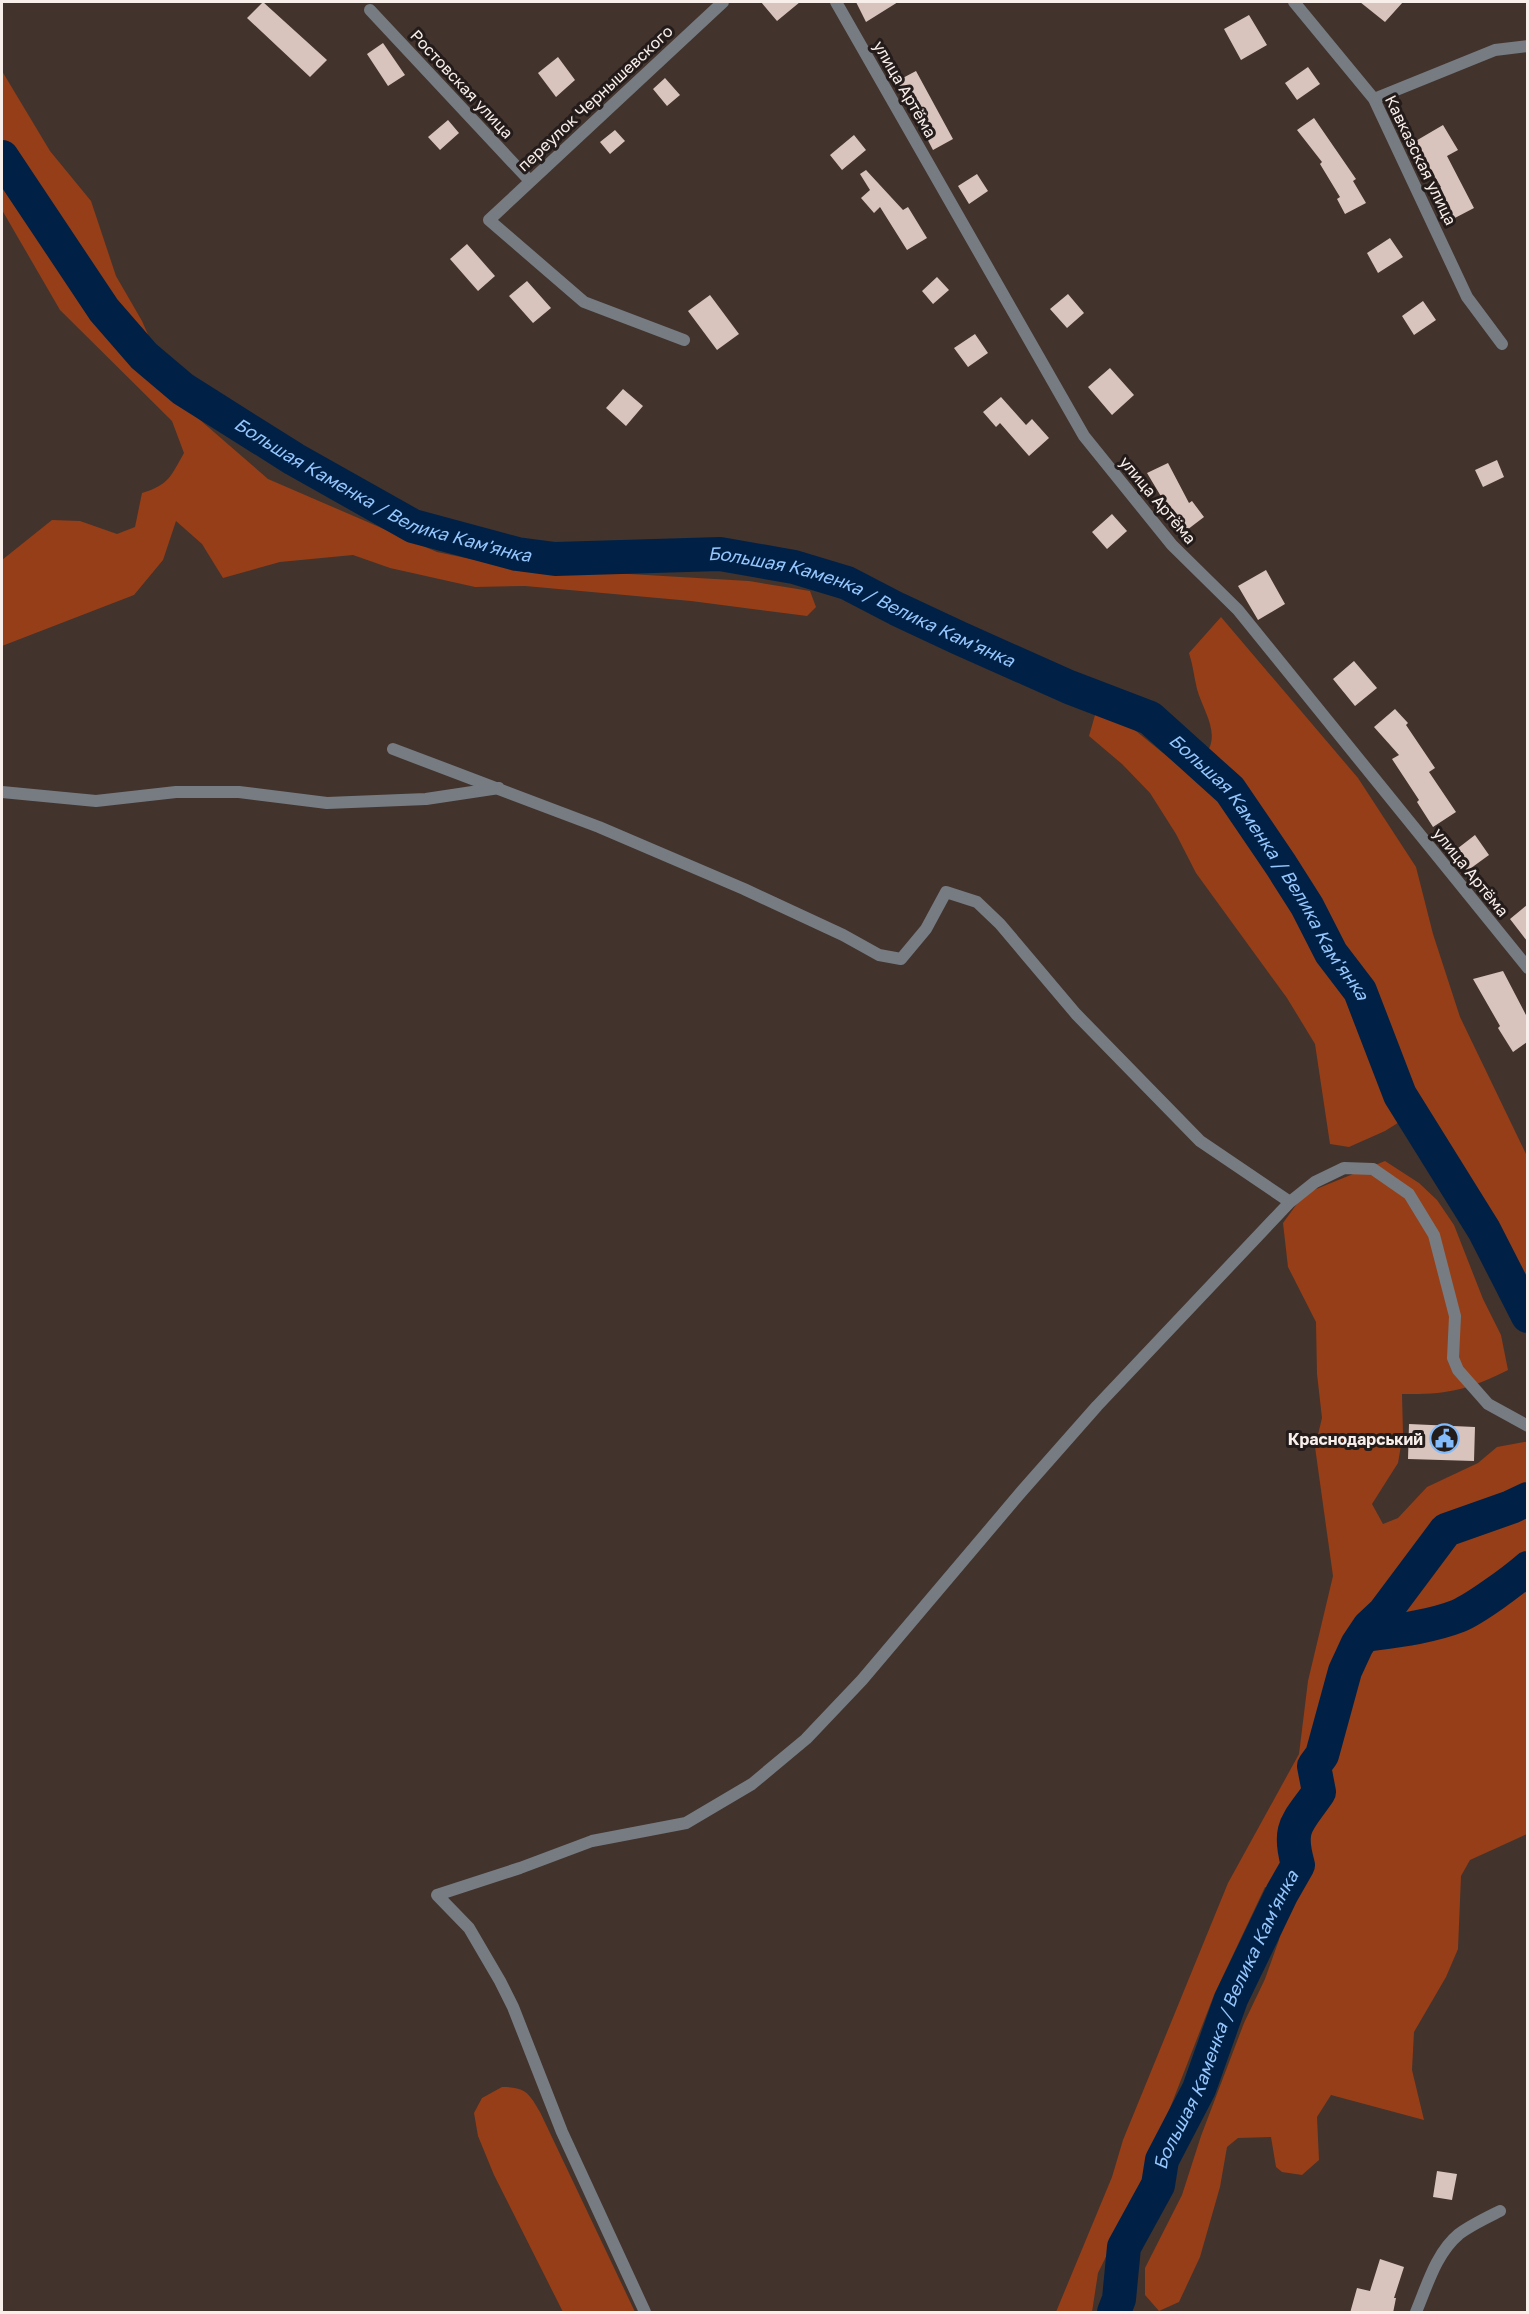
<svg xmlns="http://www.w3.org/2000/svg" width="1529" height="2314" viewBox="0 0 1529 2314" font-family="'Golos Text',sans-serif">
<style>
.forest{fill:#963e17}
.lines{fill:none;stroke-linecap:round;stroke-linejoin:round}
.river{stroke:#002145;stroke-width:34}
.building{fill:#d8c4bd}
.street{stroke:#767c82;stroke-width:12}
.labels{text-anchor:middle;stroke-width:6;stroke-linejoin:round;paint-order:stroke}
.street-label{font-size:16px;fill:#f8eeea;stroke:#231c1a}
.poi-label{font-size:16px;font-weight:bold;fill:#f8eeea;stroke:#231c1a;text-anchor:end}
.water-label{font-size:18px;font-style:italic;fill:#95c6fe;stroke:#231c1a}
</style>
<rect width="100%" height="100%" fill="#42332d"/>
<path class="forest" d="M 2,71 L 50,151 L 91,201 L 116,276 L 142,321 L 177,400 L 268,479 L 437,552 L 509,567 L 749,581 L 810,591 L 816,607 L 807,616 L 691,601 L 525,586 L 475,587 L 390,568 L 353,555 L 280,562 L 223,578 L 202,544 L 176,521 L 163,560 L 134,595 L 2,646 L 2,560 L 52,520 L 80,521 L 117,534 L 135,527 L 142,493 C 169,485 171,476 184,453 L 172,421 L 60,310 L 2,210 Z
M 1221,617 L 1358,778 L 1416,867 L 1433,934 L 1460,1017 L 1527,1156 L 1527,1285 L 1514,1255 L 1493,1217 L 1461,1183 L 1417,1111 L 1385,1131 L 1349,1147 L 1330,1144 L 1315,1044 L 1287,998 L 1196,873 L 1176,834 L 1150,793 L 1122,764 L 1089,736 L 1095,715 L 1115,714 L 1184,770 C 1196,767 1199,764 1206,754 C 1221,733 1203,711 1197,689 C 1194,677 1193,665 1189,653 Z
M 1385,1161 L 1419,1183 L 1437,1200 L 1454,1225 L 1483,1299 L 1501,1335 L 1508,1370 C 1469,1390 1445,1395 1402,1394 L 1403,1434 L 1398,1463 L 1372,1504 L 1383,1524 L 1398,1518 L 1427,1487 L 1478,1463 L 1497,1447 L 1524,1442 L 1527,1442 L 1528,1499 L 1511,1507 L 1446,1530 L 1385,1613 L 1369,1627 L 1365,1635 C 1389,1633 1436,1625 1458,1616 C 1475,1609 1513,1581 1527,1568 L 1527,1834 L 1470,1860 L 1461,1876 L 1458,1949 L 1446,1977 L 1414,2032 L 1412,2070 L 1424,2120 L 1331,2095 L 1317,2117 L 1319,2160 L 1302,2175 L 1282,2172 L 1276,2167 L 1271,2137 L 1238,2138 L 1227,2147 L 1220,2187 L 1200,2257 L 1179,2302 L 1159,2311 L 1145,2295 L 1145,2268 L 1182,2195 L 1201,2136 L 1244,2023 L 1265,1979 L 1279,1940 L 1284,1908 L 1283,1890 L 1265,1887 L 1214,1995 L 1135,2198 L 1098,2273 L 1092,2312 L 1056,2312 L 1112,2177 L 1123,2140 L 1228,1883 L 1299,1754 L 1308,1681 L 1333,1576 L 1315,1447 L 1322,1418 L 1317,1374 L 1316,1322 L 1288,1267 L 1283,1223 L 1304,1194 Z
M 1527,1506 L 1527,1559 L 1463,1604 L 1410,1618 L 1391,1618 C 1410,1590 1430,1554 1459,1536 C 1479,1524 1506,1515 1527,1506 Z
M 502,2087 C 526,2087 529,2093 540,2112 L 635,2312 L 563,2312 L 494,2175 L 478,2136 L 474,2113 L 482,2098 Z"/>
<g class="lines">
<g class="river">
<path id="s1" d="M 2,157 L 104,310 L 144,356 L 183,389 L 294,459 L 413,526 L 517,554 L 555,559 L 720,554 L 794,567 L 847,583 L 897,609 L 959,638 L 1069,687 L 1150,718 L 1230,790 L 1281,865 L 1307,906 L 1331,953 L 1360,991 L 1400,1095 L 1484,1230 L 1528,1316"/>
<path d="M 1365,1635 C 1394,1631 1430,1627 1458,1616 C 1475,1609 1513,1581 1528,1568"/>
<path id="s2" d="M 1114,2312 L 1119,2299 L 1124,2247 L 1158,2185 L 1162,2160 L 1199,2089 L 1231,1999 L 1282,1893 L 1298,1865 C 1287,1826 1298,1823 1319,1792 L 1314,1766 L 1322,1755 L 1345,1671 L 1357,1645 L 1369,1627 L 1384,1613 L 1446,1530 L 1511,1507 L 1528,1499"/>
</g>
</g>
<path class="building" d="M 263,2 L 327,60 L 310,77 L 247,18 Z
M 761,2 L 800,2 L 777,21 Z
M 856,2 L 898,2 L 866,22 Z
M 1360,2 L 1403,2 L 1385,22 Z
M 1249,15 L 1267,45 L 1241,60 L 1224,29 Z
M 383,43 L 405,75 L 388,86 L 367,54 Z
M 558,57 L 575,80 L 556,97 L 538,73 Z
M 1308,67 L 1320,84 L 1297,100 L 1285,83 Z
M 916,71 L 953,139 L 933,150 L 897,81 Z
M 665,78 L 680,95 L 667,106 L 653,89 Z
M 1314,118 L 1356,179 L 1353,181 L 1366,203 L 1345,214 L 1337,199 L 1340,197 L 1320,164 L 1322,162 L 1297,130 Z
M 448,120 L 459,133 L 440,150 L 428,137 Z
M 1443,125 L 1458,150 L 1447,156 L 1474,208 L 1451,220 L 1435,190 L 1441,187 L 1414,142 Z
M 615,130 L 625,141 L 610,154 L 600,142 Z
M 854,135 L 866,150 L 842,170 L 830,155 Z
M 866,170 L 903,210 L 908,207 L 927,238 L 907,250 L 880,207 L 874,213 L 861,198 L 870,190 L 860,174 Z
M 977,174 L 988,191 L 969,204 L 958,186 Z
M 1390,238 L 1403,257 L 1378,273 L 1367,253 Z
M 467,244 L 495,276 L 478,291 L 450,259 Z
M 937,277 L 949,290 L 933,304 L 922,291 Z
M 527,281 L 551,308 L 533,323 L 509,296 Z
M 1068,294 L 1084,313 L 1067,328 L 1050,309 Z
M 710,295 L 739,334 L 717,350 L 688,311 Z
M 1423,301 L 1436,320 L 1414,335 L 1402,316 Z
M 975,334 L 988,353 L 968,367 L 954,348 Z
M 1110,368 L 1134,395 L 1112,415 L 1088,387 Z
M 623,389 L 643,406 L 626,426 L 606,408 Z
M 1001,397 L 1026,425 L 1032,419 L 1049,438 L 1029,456 L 1000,423 L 996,427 L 983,412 Z
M 1497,460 L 1504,477 L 1483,487 L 1475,470 Z
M 1168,463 L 1189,503 L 1192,501 L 1204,517 L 1183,533 L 1147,473 Z
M 1112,514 L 1127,531 L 1107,549 L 1092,532 Z
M 1266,570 L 1285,604 L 1258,620 L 1238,586 Z
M 1354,661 L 1377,688 L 1355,706 L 1333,679 Z
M 1395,709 L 1408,723 L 1406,725 L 1435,768 L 1429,772 L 1456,812 L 1433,827 L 1417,802 L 1419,800 L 1392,759 L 1399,755 L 1374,727 Z
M 1475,835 L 1489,855 L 1467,871 L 1453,852 Z
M 1527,905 L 1527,941 L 1510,919 Z
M 1503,971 L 1527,1017 L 1527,1042 L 1513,1052 L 1498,1028 L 1500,1026 L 1473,979 Z
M 1409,1424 L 1475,1427 L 1474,1461 L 1408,1459 Z
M 1437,2171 L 1457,2174 L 1452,2200 L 1433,2197 Z
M 1380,2259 L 1404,2267 L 1394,2298 L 1396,2298 L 1393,2313 L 1350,2313 L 1357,2288 L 1370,2291 Z"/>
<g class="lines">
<path class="street" d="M 836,2 L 1084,436 L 1172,545 L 1238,610 L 1528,968
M 1294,2 L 1374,99 L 1467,297 L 1502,344
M 370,10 L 530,181
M 1374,99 L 1495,50 L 1528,46
M 684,340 L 584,302 L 489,220 L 723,2
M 393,749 L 599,827 L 744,889 L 843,935 L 879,955 L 901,959 L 926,929 L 946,892 L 977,902 L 1000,924 L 1076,1014 L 1200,1141 L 1290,1202 L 1315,1182 L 1344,1168 L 1373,1169 L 1409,1194 L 1434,1235 L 1455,1316 L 1453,1358 L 1458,1370 L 1488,1404 L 1528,1426
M 2,792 L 96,801 L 176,792 L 239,792 L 327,803 L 426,799 L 499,788
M 645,2312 L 562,2132 L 513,2007 L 500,1981 L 469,1928 L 437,1895 L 520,1868 L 592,1841 L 686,1823 L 752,1784 L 806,1739 L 862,1680 L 1022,1491 L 1097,1406 L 1290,1202
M 1416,2312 C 1427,2286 1436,2253 1459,2234 C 1471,2225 1486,2218 1500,2211"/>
</g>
<defs>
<symbol id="civic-ring" viewBox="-11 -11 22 22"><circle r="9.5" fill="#231c1a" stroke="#84bcfb" stroke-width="1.5"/><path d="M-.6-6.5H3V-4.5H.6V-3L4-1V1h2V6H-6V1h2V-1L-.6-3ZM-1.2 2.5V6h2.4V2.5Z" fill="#84bcfb"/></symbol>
</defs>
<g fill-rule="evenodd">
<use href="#civic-ring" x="1428" y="1422" width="33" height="33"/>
</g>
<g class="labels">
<g class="street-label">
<text transform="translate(462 84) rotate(47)" y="6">Ростовская улица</text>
<text transform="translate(905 89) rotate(60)" y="6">улица Артёма</text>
<text transform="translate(595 98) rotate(-43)" y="6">переулок Чернышевского</text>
<text transform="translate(1421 160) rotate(64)" y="6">Кавказская улица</text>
<text transform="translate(1158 500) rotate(50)" y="6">улица Артёма</text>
<text transform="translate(1471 872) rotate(51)" y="6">улица Артёма</text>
</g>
<g class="poi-label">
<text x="1423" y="1445">Краснодарський</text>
</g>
<g class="water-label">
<text dy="6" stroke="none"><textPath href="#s1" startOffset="522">Большая Каменка / Велика Кам'янка</textPath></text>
<text dy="6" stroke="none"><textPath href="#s1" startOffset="1026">Большая Каменка / Велика Кам'янка</textPath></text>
<text dy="6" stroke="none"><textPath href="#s1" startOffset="1530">Большая Каменка / Велика Кам'янка</textPath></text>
<text dy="6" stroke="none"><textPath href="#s2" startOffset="316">Большая Каменка / Велика Кам'янка</textPath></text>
</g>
</g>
<rect width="1529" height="2314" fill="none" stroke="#f8eeea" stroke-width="6"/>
</svg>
